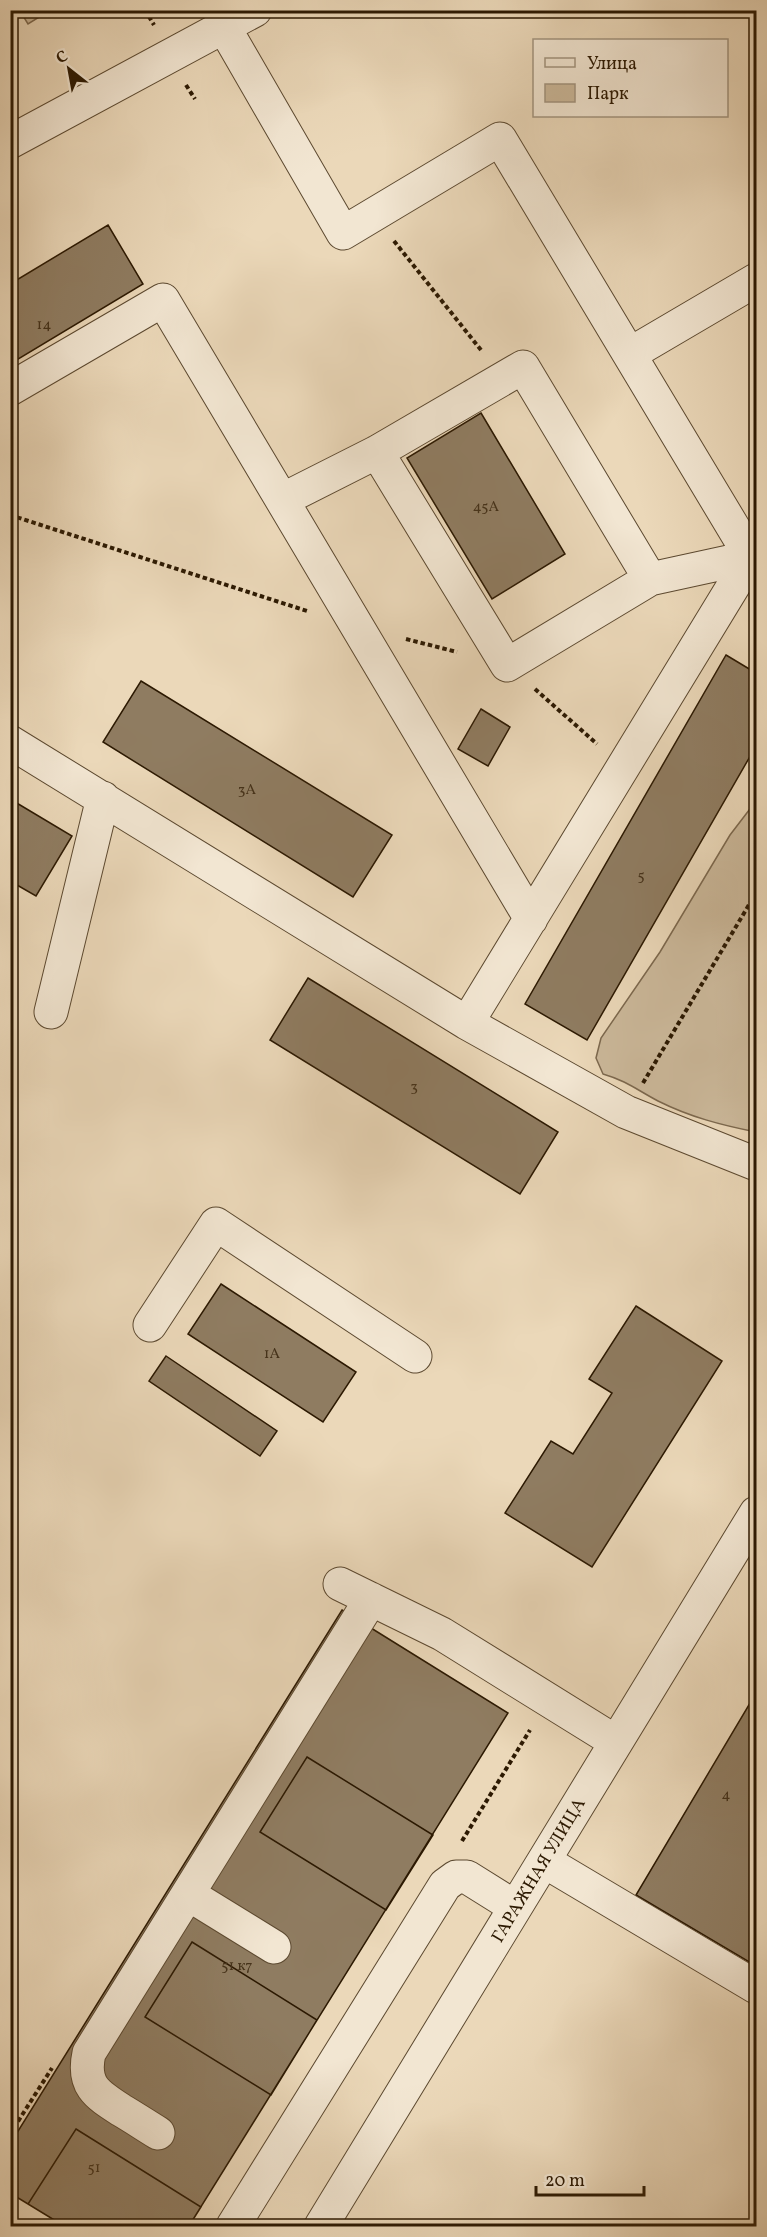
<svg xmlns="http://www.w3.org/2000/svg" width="767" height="2237" viewBox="0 0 767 2237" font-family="Vollkorn,serif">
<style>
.green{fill:#cbb89a;stroke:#7c684e;stroke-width:1.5}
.building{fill:#8f7c61;stroke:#2c1902;stroke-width:1.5}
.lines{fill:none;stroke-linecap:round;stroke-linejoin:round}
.minor-casing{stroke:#5c4930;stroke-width:35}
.path{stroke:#2c1902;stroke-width:4;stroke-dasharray:4.5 3;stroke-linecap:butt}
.minor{stroke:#f2e6d2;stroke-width:33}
.labels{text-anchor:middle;stroke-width:4.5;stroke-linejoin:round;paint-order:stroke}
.number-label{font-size:15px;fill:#45321a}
.street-label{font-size:18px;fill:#2c1902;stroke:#f2e6d2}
</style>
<rect width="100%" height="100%" fill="#ebd8b9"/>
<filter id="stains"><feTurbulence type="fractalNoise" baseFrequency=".00333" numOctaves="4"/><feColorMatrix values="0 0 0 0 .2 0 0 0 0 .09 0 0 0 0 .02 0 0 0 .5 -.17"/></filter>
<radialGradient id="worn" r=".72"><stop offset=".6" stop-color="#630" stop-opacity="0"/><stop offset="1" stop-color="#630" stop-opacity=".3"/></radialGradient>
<path class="green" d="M 20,11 L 49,11 L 28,24 Z
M 756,801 L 756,1132 C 721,1125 690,1117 658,1101 C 637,1090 627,1081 603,1074 L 596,1058 L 601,1038 L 660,952 L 730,835 Z"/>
<path class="building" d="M 108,225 L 143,284 L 10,364 L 10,284 Z
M 481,413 L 565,554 L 492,599 L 407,458 Z
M 726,655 L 756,673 L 756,746 L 587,1040 L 525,1004 Z
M 141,681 L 392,835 L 353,897 L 103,742 Z
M 481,709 L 510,727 L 488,766 L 458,749 Z
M 10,799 L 72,836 L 36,896 L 10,881 Z
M 308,978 L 558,1132 L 520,1194 L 270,1040 Z
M 221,1284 L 356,1372 L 323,1422 L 188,1334 Z
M 636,1306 L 722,1361 L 592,1567 L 505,1513 L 551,1441 L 573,1454 L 612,1393 L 589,1379 Z
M 166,1356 L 277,1431 L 260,1456 L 149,1381 Z
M 342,1610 L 508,1713 L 189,2226 L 64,2226 L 10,2193 L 10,2144 Z
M 756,1693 L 756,1966 L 636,1895 Z
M 307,1757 L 433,1835 L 386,1910 L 260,1832 Z
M 192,1942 L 317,2020 L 271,2095 L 145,2017 Z
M 76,2129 L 201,2207 L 189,2226 L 64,2226 L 28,2204 Z"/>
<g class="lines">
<defs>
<path id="minor" d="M 10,142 L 255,10
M 630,354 L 756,280
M 10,389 L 163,300 L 282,500 L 377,452 L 523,367 L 650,579
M 377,452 L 507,665 L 650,579 L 751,557 L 756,566
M 282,500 L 531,919
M 10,742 L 467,1023 L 751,557 L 500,139 L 343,233 L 224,27
M 51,1012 L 103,798
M 467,1023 L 626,1112 L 756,1164
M 150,1325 L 216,1224 L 415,1356
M 340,1584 L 442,1634 L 616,1742
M 544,1861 L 756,1987
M 188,1894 L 274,1947
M 158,2133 C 145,2125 133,2117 121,2110 C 96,2094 82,2085 89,2053 L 371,1599
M 233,2226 L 445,1885 L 456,1877 L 467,1877 L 515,1907
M 321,2226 L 756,1513"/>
</defs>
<use href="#minor" class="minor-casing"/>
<path class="path" d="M 145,10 L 154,25
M 186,85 L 195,99
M 394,241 L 481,350
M 10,515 L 307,611
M 406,639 L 457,652
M 535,689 L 597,744
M 643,1083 L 756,893
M 462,1841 L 530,1730
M 10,2134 L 52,2068"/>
<use href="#minor" class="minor"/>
</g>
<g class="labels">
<g class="number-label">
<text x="44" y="329">14</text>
<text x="486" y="511">45А</text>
<text x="247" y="794">3А</text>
<text x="641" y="880">5</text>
<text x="414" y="1091">3</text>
<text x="272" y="1358">1А</text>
<text x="726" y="1799">4</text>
<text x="237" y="1970">51 к7</text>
<text x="94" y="2172">51</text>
</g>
<g class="street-label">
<text transform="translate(538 1870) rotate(-59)" y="6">ГАРАЖНАЯ УЛИЦА</text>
</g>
</g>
<rect width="767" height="2237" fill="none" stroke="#ebd8b9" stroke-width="36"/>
<rect x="12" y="12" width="743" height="2213" fill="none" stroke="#2c1902" stroke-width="3"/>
<rect x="18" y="18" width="731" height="2201" fill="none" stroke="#2c1902" stroke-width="1.5"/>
<rect x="533" y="39" width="195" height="78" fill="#f2e6d2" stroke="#a3947f" stroke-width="1.5"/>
<rect x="545" y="58" width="30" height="9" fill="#f2e6d2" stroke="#a3947f" stroke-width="1.5"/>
<text x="587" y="69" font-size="18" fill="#2c1902">Улица</text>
<rect x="545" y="84" width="30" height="18" fill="#cbb89a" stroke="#a3947f" stroke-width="1.5"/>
<text x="587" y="99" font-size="18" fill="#2c1902">Парк</text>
<g transform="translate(69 69) rotate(329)" stroke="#f2e6d2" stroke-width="4.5" paint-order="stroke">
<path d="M0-4.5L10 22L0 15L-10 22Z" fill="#2c1902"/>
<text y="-9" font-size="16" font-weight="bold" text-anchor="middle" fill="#2c1902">С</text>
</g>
<path d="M536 2186v9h108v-9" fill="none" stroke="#2c1902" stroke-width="3"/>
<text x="545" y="2186" font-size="18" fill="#2c1902" stroke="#f2e6d2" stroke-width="4.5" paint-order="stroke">20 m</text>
<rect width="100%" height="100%" filter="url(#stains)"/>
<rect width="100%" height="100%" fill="url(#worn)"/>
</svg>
